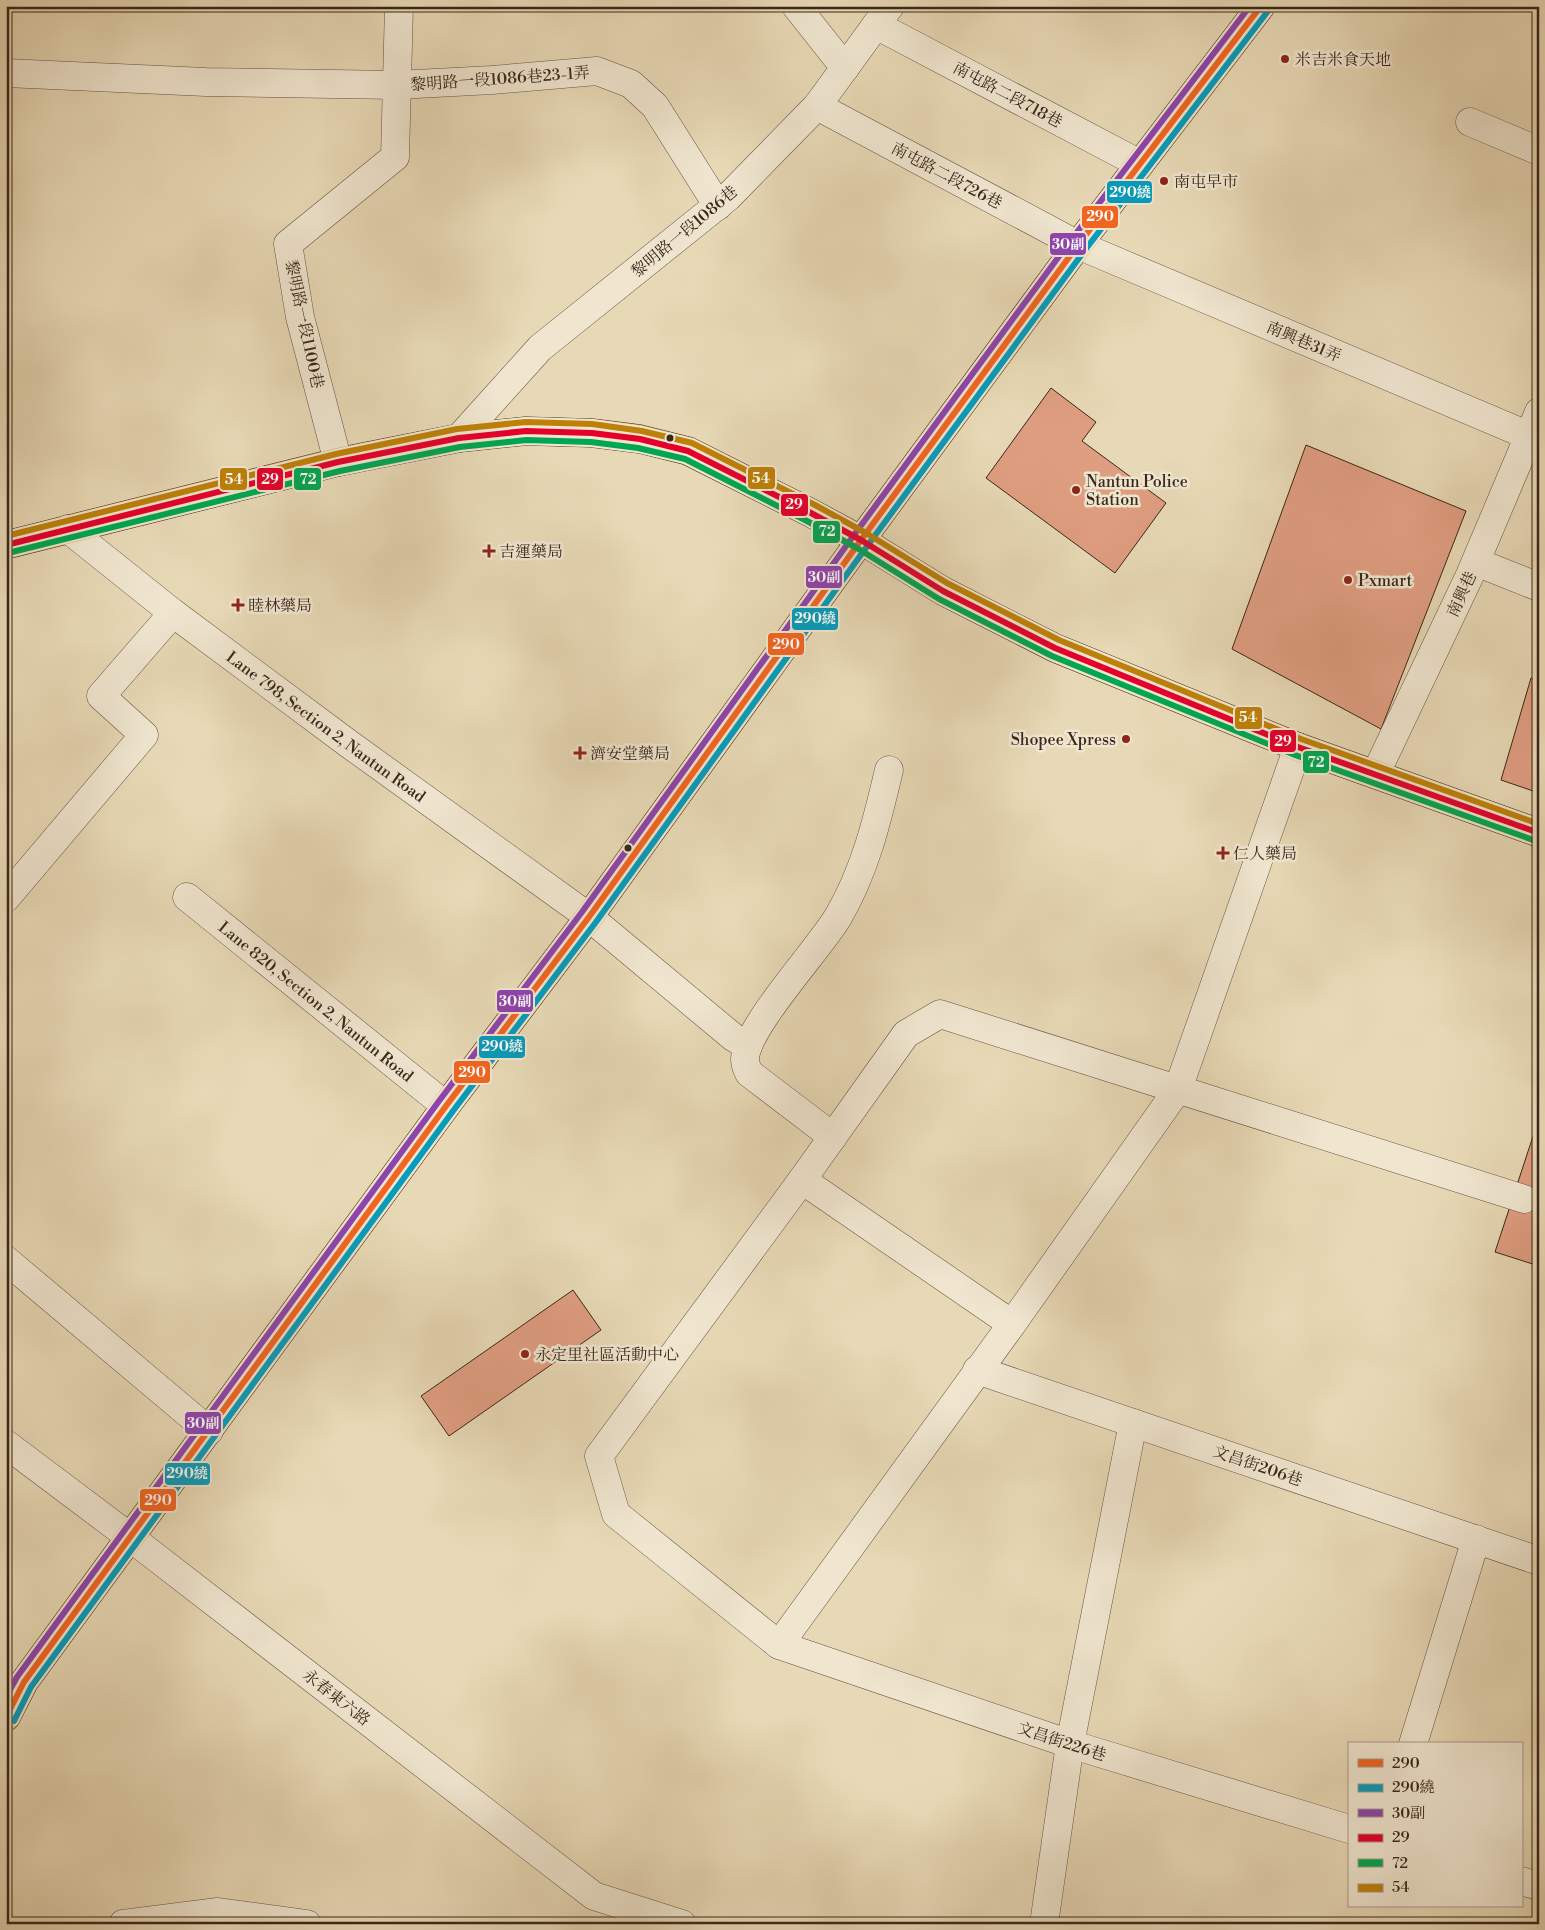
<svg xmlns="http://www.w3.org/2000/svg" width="1545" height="1930" viewBox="0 0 1545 1930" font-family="'Libre Bodoni','Noto Serif TC',serif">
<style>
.building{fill:#e09e81;stroke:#38271a}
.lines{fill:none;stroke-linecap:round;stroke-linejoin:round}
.minor-casing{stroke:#645441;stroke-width:29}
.major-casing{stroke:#38271a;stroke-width:29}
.minor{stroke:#f0e6d0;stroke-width:28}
.major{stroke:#e4bc7b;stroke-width:28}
.bus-1-casing{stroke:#f0e6d0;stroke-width:10}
.bus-2-casing{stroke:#f0e6d0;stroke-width:10}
.bus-3-casing{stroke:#f0e6d0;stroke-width:10}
.bus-4-casing{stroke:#f0e6d0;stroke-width:10}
.bus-5-casing{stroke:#f0e6d0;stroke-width:10}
.bus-6-casing{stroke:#f0e6d0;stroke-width:10}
.bus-1{stroke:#f26522;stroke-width:6}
.bus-2{stroke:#069cbc;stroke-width:6}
.bus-3{stroke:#8e44ad;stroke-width:6}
.bus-4{stroke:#e4002b;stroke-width:6}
.bus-5{stroke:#00a651;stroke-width:6}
.bus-6{stroke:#be8008;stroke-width:6}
.poi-dot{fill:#8f2418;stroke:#f0e6d0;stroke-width:2}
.bus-dot{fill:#38271a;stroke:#f0e6d0;stroke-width:2}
.labels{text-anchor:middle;stroke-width:5;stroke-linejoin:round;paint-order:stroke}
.poi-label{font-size:16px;fill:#38271a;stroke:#f0e6d0;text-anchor:start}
.street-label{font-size:16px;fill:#38271a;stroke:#f0e6d0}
.line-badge{stroke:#f0e6d0;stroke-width:2}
.badge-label{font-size:14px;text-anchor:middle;font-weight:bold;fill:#fff}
</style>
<rect width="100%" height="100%" fill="#e8d9b6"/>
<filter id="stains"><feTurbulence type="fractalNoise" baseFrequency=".004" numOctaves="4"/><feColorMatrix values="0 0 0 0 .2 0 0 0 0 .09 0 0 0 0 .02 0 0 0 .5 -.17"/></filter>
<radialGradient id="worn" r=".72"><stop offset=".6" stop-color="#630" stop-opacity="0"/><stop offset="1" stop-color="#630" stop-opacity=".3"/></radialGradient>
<path class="building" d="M 1051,388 L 1096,422 L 1082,441 L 1166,503 L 1115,573 L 986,478 Z
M 1306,445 L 1466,511 L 1381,729 L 1232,649 Z
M 1531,678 L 1539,681 L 1539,793 L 1501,780 Z
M 1539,1118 L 1539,1266 L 1495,1252 Z
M 573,1290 L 601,1330 L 449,1436 L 421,1396 Z"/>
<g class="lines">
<defs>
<g id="minor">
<path d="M 796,6 L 845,68"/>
<path d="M 876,25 L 1140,164"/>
<path d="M 6,73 L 206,82 L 397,85 L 492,80 L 597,71 L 631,84 L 655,106 L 718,206"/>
<path d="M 817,106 L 1078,245 L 1539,440"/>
<path d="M 1470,122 L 1539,151"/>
<path d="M 459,438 L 540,348 L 728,197 L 817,106 L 890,6"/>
<path d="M 338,462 L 300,317 L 288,244 L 395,157 L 399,6"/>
<path id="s1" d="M 68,529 L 173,613 L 349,744 L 589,917 L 733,1037 L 748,1046"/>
<path d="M 1476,562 L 1539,587"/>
<path d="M 1376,773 L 1470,575 L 1539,412"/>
<path id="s2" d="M 187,897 L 446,1106"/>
<path d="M 6,898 L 144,735 L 101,696 L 173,613"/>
<path d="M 833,1137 L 749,1073 C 747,1069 745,1063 745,1059 C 746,1027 819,949 838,917 C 865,871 877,821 889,770"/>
<path d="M 802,1180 L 1012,1324"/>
<path d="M 6,1260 L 209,1431"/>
<path d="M 977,1370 L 1539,1561"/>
<path d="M 6,1444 L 131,1538 L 594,1896 L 682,1924"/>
<path d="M 779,1645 L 1012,1324 L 1178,1089 L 1298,747"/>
<path d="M 1413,1744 L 1476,1539"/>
<path d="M 1349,1829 L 1070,1744 L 779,1645 L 616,1514 L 599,1456 L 802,1180 L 906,1034 L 940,1014 L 1524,1199"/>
<path d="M 1521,1881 L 1539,1886"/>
<path d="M 123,1924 L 218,1912 L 307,1924"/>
<path d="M 1044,1924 L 1070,1744 L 1133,1423"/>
</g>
<path id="major" d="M 6,545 L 338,462 L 459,438 L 526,431 L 592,433 L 640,439 L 688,451 L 811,513 L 861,540 L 943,591 L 1055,648 L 1298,747 L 1539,833
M 6,1717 L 24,1682 L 446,1106 L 589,917 L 861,540 L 1078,245 L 1261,6"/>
</defs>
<use href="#minor" class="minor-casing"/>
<use href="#major" class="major-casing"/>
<use href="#minor" class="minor"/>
<use href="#major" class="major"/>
<defs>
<path id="bus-1" d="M 6,1717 L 24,1682 L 446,1106 L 589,917 L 861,540 L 1078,245 L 1261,6"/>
<path id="bus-2" d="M 14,1721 L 31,1687 L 453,1111 L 596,922 L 868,545 L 1085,250 L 1268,11"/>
<path id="bus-3" d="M 6,1697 L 17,1677 L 439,1101 L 582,912 L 854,535 L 1071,240 L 1250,6"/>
<path id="bus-4" d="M 6,545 L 338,462 L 459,438 L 526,431 L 592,433 L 640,439 L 688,451 L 811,513 L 861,540 L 943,591 L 1055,648 L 1298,747 L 1539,833"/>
<path id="bus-5" d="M 8,553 L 340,471 L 460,447 L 526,440 L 591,442 L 638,448 L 685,459 L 807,521 L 857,548 L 939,599 L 1052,656 L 1295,755 L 1536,841"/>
<path id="bus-6" d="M 6,536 L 336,454 L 457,429 L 526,422 L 592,424 L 642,431 L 692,443 L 815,505 L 866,533 L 947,583 L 1059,640 L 1301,739 L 1539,824"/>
</defs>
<use href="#bus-1" class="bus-1-casing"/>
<use href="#bus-2" class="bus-2-casing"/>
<use href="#bus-3" class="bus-3-casing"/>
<use href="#bus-4" class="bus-4-casing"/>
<use href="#bus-5" class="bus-5-casing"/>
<use href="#bus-6" class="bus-6-casing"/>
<use href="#bus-1" class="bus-1"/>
<use href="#bus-2" class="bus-2"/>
<use href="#bus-3" class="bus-3"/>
<use href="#bus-4" class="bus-4"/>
<use href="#bus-5" class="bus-5"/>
<use href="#bus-6" class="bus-6"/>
</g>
<g class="poi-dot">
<circle cx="1285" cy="59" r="5"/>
<circle cx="1164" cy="181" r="5"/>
<circle cx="1076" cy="490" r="5"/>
<path d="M486.5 543.5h5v5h5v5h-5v5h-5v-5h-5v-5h5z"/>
<circle cx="1348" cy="580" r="5"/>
<path d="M235.5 597.5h5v5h5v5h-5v5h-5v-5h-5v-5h5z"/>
<circle cx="1126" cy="739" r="5"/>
<path d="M577.5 745.5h5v5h5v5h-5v5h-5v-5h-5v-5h5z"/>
<path d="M1220.5 845.5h5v5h5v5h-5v5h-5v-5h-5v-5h5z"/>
<circle cx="525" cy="1354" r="5"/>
</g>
<g class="bus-dot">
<circle cx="670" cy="438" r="4.5"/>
<circle cx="628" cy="848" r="4.5"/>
</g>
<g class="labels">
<g class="poi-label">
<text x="1295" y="65">米吉米食天地</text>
<text x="1174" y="187">南屯早市</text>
<text x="1086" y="487">Nantun Police<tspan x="1086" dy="18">Station</tspan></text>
<text x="499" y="557">吉運藥局</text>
<text x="1358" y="586">Pxmart</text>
<text x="248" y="611">睦林藥局</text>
<text x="1116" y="745" text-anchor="end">Shopee Xpress</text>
<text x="590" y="759">濟安堂藥局</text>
<text x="1233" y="859">仁人藥局</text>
<text x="535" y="1360">永定里社區活動中心</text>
</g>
<g class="street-label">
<text transform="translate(500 78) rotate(-4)" y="6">黎明路一段1086巷23-1弄</text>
<text transform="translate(1008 94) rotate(28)" y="6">南屯路二段718巷</text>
<text transform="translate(947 175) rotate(28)" y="6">南屯路二段726巷</text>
<text transform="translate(684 231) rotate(-40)" y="6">黎明路一段1086巷</text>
<text transform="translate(305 324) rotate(78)" y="6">黎明路一段1100巷</text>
<text transform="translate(1304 341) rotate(23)" y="6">南興巷31弄</text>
<text transform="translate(1461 594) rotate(-65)" y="6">南興巷</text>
<text dy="6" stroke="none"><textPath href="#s1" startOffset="325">Lane 798, Section 2, Nantun Road</textPath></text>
<text dy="6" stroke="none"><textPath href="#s2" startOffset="166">Lane 820, Section 2, Nantun Road</textPath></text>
<text transform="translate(1258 1465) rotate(19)" y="6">文昌街206巷</text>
<text transform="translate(337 1697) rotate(38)" y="6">永春東六路</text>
<text transform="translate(1062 1741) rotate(18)" y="6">文昌街226巷</text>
</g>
</g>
<g class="line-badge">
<rect x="1106" y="180" width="47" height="24" rx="5" fill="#069cbc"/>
<rect x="1081" y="205" width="38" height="24" rx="5" fill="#f26522"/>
<rect x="1049" y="232" width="38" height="24" rx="5" fill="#8e44ad"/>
<rect x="747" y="466" width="29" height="24" rx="5" fill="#be8008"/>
<rect x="293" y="467" width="29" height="24" rx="5" fill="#00a651"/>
<rect x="256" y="467" width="28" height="24" rx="5" fill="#e4002b"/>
<rect x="219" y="467" width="29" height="24" rx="5" fill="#be8008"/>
<rect x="780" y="493" width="29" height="24" rx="5" fill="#e4002b"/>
<rect x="812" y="520" width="29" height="24" rx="5" fill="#00a651"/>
<rect x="805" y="565" width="38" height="24" rx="5" fill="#8e44ad"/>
<rect x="791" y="607" width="48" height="24" rx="5" fill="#069cbc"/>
<rect x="767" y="632" width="38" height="24" rx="5" fill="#f26522"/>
<rect x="1234" y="706" width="29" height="24" rx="5" fill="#be8008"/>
<rect x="1269" y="729" width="28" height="24" rx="5" fill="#e4002b"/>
<rect x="1302" y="750" width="28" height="24" rx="5" fill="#00a651"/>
<rect x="496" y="989" width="38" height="24" rx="5" fill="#8e44ad"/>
<rect x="478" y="1035" width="48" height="24" rx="5" fill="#069cbc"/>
<rect x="453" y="1060" width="38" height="24" rx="5" fill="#f26522"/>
<rect x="184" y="1411" width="38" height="24" rx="5" fill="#8e44ad"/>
<rect x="164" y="1462" width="47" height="24" rx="5" fill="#069cbc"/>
<rect x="139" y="1488" width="38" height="24" rx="5" fill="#f26522"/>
</g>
<g class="badge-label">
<text x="1130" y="197">290繞</text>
<text x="1100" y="221">290</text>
<text x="1068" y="249">30副</text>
<text x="761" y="483">54</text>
<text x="308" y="484">72</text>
<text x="270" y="484">29</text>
<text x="234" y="484">54</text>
<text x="794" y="509">29</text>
<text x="827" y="536">72</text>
<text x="824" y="582">30副</text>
<text x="815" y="623">290繞</text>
<text x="786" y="649">290</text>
<text x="1248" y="722">54</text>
<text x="1283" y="746">29</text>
<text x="1316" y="767">72</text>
<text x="515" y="1006">30副</text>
<text x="502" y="1051">290繞</text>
<text x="472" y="1077">290</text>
<text x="203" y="1428">30副</text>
<text x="187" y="1478">290繞</text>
<text x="158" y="1505">290</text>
</g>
<rect width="1545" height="1930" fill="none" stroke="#e8d9b6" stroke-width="25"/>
<rect x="8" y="8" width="1530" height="1915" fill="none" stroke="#38271a" stroke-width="2.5"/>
<rect x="12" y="12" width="1520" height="1905" fill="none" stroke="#38271a"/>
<rect x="1348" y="1742" width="175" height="165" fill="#f0e6d0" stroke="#a69a87"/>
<rect x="1358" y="1759" width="25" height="8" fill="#f26522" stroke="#a69a87"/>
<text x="1392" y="1768" font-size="15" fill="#38271a">290</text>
<rect x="1358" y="1784" width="25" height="8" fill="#069cbc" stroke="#a69a87"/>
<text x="1392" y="1792" font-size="15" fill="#38271a">290繞</text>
<rect x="1358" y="1809" width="25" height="8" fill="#8e44ad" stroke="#a69a87"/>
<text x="1392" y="1818" font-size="15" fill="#38271a">30副</text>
<rect x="1358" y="1834" width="25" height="8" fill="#e4002b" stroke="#a69a87"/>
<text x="1392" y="1842" font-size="15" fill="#38271a">29</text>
<rect x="1358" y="1859" width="25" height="8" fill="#00a651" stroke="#a69a87"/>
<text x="1392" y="1868" font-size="15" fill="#38271a">72</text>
<rect x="1358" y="1884" width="25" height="8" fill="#be8008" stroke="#a69a87"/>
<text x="1392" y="1892" font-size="15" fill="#38271a">54</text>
<rect width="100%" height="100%" filter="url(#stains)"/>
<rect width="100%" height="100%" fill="url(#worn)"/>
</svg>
